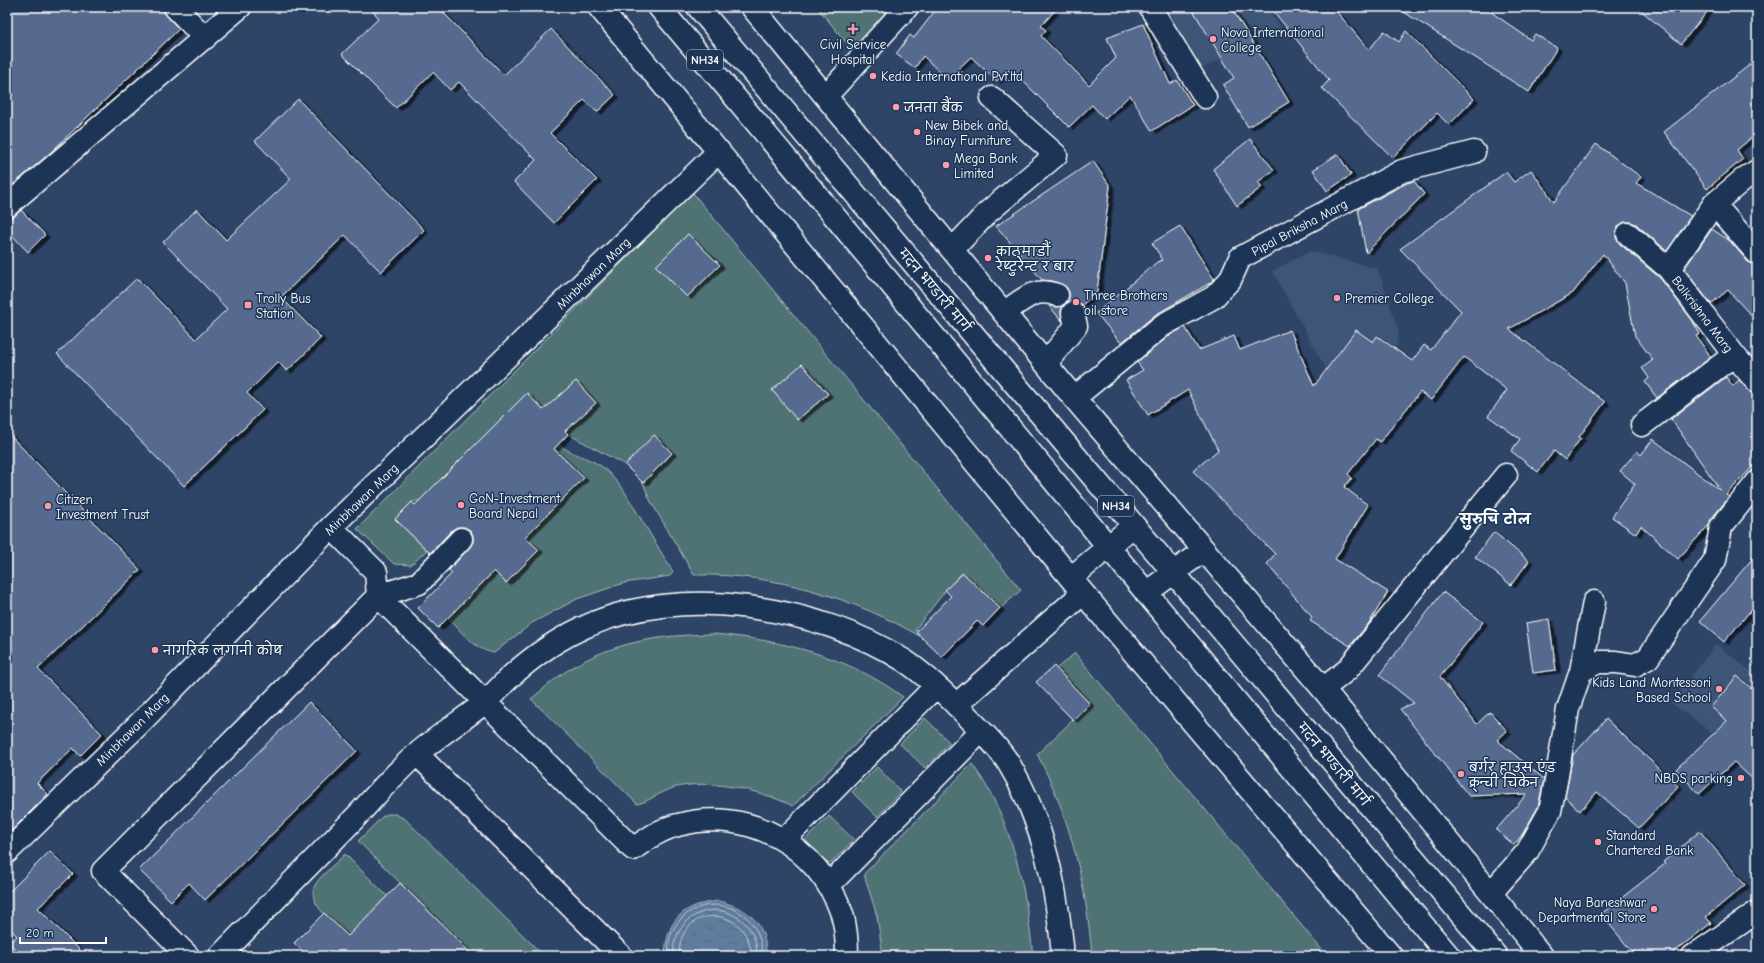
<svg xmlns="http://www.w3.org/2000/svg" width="1764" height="963" viewBox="0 0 1764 963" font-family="'Comic Neue','Playpen Sans Deva',sans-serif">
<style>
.built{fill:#3e5477}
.green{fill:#507375;stroke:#a8b9ba}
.water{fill:url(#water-ripples);stroke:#9fb0c4}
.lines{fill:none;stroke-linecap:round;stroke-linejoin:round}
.shore{stroke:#bfcbd7;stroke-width:1}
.building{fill:#566b8f;stroke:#fff;filter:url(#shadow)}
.minor-casing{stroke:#fff;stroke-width:25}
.major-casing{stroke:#fff;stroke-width:25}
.highway-casing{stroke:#fff;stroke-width:25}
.minor{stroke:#1d3557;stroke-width:22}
.major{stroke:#1d3557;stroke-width:22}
.highway{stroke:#1d3557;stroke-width:22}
.poi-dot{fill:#ff9aa2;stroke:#1d3557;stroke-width:1.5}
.labels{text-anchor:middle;stroke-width:3;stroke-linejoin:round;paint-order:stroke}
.shield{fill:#1d3557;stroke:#bbc2cd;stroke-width:1}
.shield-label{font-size:12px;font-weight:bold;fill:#fff}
.poi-label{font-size:13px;fill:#fff;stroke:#1d3557;text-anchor:start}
.street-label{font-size:13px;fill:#fff;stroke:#1d3557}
.neighbourhood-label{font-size:14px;font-weight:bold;fill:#fff;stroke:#1d3557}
</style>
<defs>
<pattern id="water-ripples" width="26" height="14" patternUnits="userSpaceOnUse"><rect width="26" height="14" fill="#5f7c9c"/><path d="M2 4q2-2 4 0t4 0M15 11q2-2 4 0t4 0" fill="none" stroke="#566678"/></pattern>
<filter id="shadow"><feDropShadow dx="4.5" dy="2.5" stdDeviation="0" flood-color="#0009"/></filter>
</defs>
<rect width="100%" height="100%" fill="#2e4568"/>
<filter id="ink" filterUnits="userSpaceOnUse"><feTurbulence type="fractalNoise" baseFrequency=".025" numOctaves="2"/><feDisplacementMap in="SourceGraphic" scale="8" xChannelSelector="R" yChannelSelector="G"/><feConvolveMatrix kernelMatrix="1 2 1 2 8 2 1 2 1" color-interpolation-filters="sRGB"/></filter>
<g filter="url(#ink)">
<path class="built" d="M 1153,7 L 1265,7 L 1281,27 L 1188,76 Z
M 1310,251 L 1378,269 L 1399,333 L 1385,391 L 1326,369 L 1272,271 Z
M 1716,644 L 1757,676 L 1757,722 L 1735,750 L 1671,703 Z"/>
<path class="green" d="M 817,7 L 892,7 L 853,51 Z
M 692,192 L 1021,590 L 1000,609 L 962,573 L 945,591 L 915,630 L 923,638 C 854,598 775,573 694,575 L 650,500 L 643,483 L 672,453 L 654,436 L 625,465 L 568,434 L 527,393 L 421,500 L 412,502 L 395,519 L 427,550 L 411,565 L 394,564 L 357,529 Z
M 558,444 C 571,454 587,457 601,466 C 609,472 616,481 623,489 L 673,572 L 670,576 L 624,583 L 577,599 L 532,623 L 494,653 C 475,650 461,631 448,618 L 494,571 L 507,583 L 538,551 L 525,537 L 583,478 L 564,459 L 493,508 Z
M 714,634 C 781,640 848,656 903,697 L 793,806 C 760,790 709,778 673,788 C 663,791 643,804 637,804 L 531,699 C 542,690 553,680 565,672 C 610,642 660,635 714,634 Z
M 1075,653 L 1327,956 L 1092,956 C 1086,885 1071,818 1037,754 L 1090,704 L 1056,669 Z
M 925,718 L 950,743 L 925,768 L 900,744 Z
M 972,764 C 1013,819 1026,889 1033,956 L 883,956 L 877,916 L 864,874 Z
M 877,767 L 901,792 L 877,817 L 852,792 Z
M 388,814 L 395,814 L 405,819 L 544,956 L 474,956 L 358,841 L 382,817 Z
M 829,816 L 854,840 L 829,865 L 804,841 Z
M 345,854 L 387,896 L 348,936 C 336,925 305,903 315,885 C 322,874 335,864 345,854 Z"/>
<path class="water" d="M 719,901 C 748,908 767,923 766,956 L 665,956 C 666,920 683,904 719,901 Z"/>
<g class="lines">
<path class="shore" d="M 669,956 C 669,951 668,945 669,941 C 682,888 762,894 762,956
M 674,956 C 674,951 673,945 675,941 C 691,892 758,905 757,956
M 680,956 C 680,952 679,947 680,944 C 689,902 751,909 751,956"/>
</g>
<path class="building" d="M 7,7 L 163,7 L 166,15 L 179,29 L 50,153 L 7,190 Z
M 369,7 L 438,7 L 504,75 L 551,29 L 615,95 L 597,112 L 584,100 L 550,133 L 597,180 L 554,223 L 514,182 L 536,160 L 459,82 L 450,90 L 433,72 L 396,108 L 342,54 L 379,18 Z
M 938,7 L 1058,7 L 1041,26 L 1046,30 L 1041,36 L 1089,85 L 1116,58 L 1107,38 L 1143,24 L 1170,84 L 1177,80 L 1193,105 L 1152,131 L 1130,95 L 1105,119 L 1092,105 L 1069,127 L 1015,73 L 1013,75 L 1008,70 L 997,81 L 971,57 L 947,79 L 923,56 L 915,68 L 896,54 L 910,35 L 914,38 Z
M 1191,7 L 1231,7 L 1289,102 L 1248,127 L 1223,85 L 1234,78 Z
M 1270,7 L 1333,7 L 1369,50 L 1384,31 L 1399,42 L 1406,31 L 1474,99 L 1449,125 L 1437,113 L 1393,158 L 1322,88 L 1329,80 Z
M 1396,7 L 1484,7 L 1531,40 L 1535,34 L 1557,48 L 1529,92 Z
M 1637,7 L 1711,7 L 1681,44 Z
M 1757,59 L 1757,133 L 1737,150 L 1743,159 L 1707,189 L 1664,132 Z
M 298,99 L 424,230 L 381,272 L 345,235 L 281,297 L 321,338 L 287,371 L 278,362 L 247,393 L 263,410 L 184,486 L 57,354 L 137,278 L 196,339 L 227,309 L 163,242 L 197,209 L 226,240 L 291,179 L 255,141 Z
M 1250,139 L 1274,170 L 1258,182 L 1262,187 L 1237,206 L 1213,169 Z
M 1596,144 L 1641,177 L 1636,183 L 1691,216 L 1667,251 L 1636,224 L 1631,222 L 1624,222 L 1619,226 L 1616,231 L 1616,238 L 1620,244 L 1660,278 L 1692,320 L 1700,334 L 1696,336 L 1711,357 L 1657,398 L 1645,382 L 1649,378 L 1642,368 L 1653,360 L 1635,336 L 1625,283 L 1603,254 L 1573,293 L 1509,329 L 1605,402 L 1579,437 L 1581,438 L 1565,460 L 1554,451 L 1538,472 L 1511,451 L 1520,439 L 1488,416 L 1507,390 L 1464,357 L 1431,400 L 1420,392 L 1380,442 L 1376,439 L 1348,474 L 1352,478 L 1344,487 L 1368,505 L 1335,559 L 1388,592 L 1369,623 L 1350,646 L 1310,621 L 1312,617 L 1267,564 L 1275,554 L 1193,471 L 1218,450 L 1188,390 L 1148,415 L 1126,380 L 1143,370 L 1137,362 L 1170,335 L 1185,327 L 1199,350 L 1234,336 L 1240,350 L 1290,330 L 1314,386 L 1356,330 L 1373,342 L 1377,336 L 1412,361 L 1424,345 L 1431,350 L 1461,311 L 1400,249 L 1506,172 L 1514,182 L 1531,170 L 1554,202 Z
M 1338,154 L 1351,175 L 1327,191 L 1313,170 Z
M 1093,161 L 1110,186 L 1097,292 L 1082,305 L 1076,301 L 1066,303 L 1069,298 L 1069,292 L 1066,287 L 1053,281 L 1042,280 L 996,226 Z
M 1414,181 L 1424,194 L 1366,253 L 1358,209 L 1407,183 Z
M 21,210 L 45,235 L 28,252 L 7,230 L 7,218 L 15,216 Z
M 1180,226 L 1214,279 L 1210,283 L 1155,315 L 1121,343 L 1096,313 L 1157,262 L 1163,260 L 1152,243 Z
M 1712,229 L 1730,241 L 1748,262 L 1757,265 L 1757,322 L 1728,290 L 1711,304 L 1684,269 Z
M 688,234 L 720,265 L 687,297 L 656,266 Z
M 1064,305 L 1061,310 L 1062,321 L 1049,306 L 1060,307 Z
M 802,364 L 828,394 L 797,420 L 772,390 Z
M 1726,377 L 1733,386 L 1739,380 L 1748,390 L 1757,394 L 1757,462 L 1726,495 L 1729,497 L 1711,519 L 1709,525 L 1678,559 L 1641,526 L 1636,534 L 1612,517 L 1635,484 L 1620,471 L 1637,451 L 1641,455 L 1653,439 L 1721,491 L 1671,419 Z
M 576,381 L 596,403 L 565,431 L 568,434 L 554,449 L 584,478 L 525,537 L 539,550 L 506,583 L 494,571 L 438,628 L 418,608 L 452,573 L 449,570 L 470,547 L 473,542 L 473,535 L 470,530 L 464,527 L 457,527 L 452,530 L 430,553 L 395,519 L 412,502 L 415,505 L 527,393 L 543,410 Z
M 7,432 L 140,570 L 38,669 L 102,734 L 80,756 L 73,748 L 37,783 L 48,794 L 7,835 Z
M 654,435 L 672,453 L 643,483 L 625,465 Z
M 1494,532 L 1529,561 L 1511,585 L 1475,557 Z
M 1757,553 L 1757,603 L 1724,642 L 1700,621 Z
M 963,573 L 1000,608 L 983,626 L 977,621 L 942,657 L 916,632 L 951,596 L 945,590 Z
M 1443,592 L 1483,622 L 1440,677 L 1477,724 L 1490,712 L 1507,731 L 1497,740 L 1544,779 L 1538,807 L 1522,835 L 1514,845 L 1496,830 L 1527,794 L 1469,796 L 1400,709 L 1414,703 L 1379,675 Z
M 1549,619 L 1556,670 L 1533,673 L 1526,623 Z
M 1054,666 L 1090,704 L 1073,720 L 1036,682 Z
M 1737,676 L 1757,693 L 1757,783 L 1734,762 L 1699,794 L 1676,769 L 1727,721 L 1711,707 Z
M 309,702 L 357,751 L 205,900 L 189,883 L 171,901 L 139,870 Z
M 1606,719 L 1678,786 L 1639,828 L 1597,792 L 1580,811 L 1565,797 L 1573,755 Z
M 1700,831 L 1745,885 L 1706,917 L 1711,923 L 1669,956 L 1638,955 L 1628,947 L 1601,914 L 1665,864 L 1663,862 Z
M 50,851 L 73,874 L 38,908 L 86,956 L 22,956 L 9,943 L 17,936 L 7,926 L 7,894 Z
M 400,883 L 474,956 L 308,956 L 294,943 L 324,913 L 348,936 Z"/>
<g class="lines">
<defs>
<path id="minor" d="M 175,7 L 205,38
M 599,7 L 1083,593 L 1391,956
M 752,7 L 1074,398 L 1323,689 L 1542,956
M 1150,7 L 1205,97
M 826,96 L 907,7
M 1757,171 L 1745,178 L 1714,204 L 1669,269 L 1734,355 L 1757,382
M 1714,204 L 1757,253
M 7,206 L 240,7
M 1628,234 L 1669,269
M 952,250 L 988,212 L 1056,155 L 992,98
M 1004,313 C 1021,301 1035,286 1057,295
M 1046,363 L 1076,326 L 1073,313
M 1074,398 L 1163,325 L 1214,297 L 1230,280 L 1240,258 L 1402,171 L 1474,152
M 1642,425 L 1734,355
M 331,527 L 376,572 L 378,596 L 633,849 C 647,839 661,829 678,825 C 748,806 819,846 842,914 C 846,927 847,942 847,956
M 1071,578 L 1133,526
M 1146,593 L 1204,550
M 1581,671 L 1594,602
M 1323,689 L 1347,670 L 1506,475
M 956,705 L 1083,593
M 417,754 L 621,956
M 784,840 L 936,686
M 7,852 L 140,723 L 331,527 L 719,151
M 829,885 L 981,731
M 1491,893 L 1527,852 L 1550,811 L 1556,781 L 1568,709 L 1581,671 L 1598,662 L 1616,662 L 1635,665 L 1648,658 L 1715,560 L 1721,527 L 1757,482
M 188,956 L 103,871 L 378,596 L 419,583 L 461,539
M 220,956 C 264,911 308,866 352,821 C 374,798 394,773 418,753 C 439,735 463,720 484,703 C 493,695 501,686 509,678 C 532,657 559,638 587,626 C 681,583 820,607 905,661 C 929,677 951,699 971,720 C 984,734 999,747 1009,764 C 1044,822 1057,890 1063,956"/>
<path id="major" d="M 1693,956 L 1757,912"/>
<path id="highway" d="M 659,7 C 925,321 1183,641 1449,956
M 698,7 L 1496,956"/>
</defs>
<use href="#minor" class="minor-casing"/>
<use href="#major" class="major-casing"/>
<use href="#highway" class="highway-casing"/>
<use href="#minor" class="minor"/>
<use href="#major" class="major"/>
<use href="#highway" class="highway"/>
</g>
</g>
<g class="poi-dot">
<path d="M851 23h4v4h4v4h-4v4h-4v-4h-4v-4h4z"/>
<circle cx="1213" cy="39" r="4"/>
<circle cx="873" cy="76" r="4"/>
<circle cx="896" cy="107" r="4"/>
<circle cx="917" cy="132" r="4"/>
<circle cx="946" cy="165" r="4"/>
<circle cx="988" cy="258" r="4"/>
<circle cx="1337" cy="298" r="4"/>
<circle cx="1076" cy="302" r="4"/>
<rect x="244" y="301" width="8" height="8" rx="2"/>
<circle cx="461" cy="505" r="4"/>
<circle cx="48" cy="506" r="4"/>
<circle cx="155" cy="650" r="4"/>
<circle cx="1719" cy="689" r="4"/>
<circle cx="1461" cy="774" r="4"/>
<circle cx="1741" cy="778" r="4"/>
<circle cx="1598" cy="842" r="4"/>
<circle cx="1654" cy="909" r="4"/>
</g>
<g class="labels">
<g class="shield">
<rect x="687" y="50" width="36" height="20" rx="3"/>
<rect x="1098" y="496" width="36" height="20" rx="3"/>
</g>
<g class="shield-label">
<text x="705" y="64">NH34</text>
<text x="1116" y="510">NH34</text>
</g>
<g class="poi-label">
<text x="1221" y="37">Nova International<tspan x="1221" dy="15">College</tspan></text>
<text x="853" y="49" text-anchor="middle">Civil Service<tspan x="853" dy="15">Hospital</tspan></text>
<text x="881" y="81">Kedia International Pvt.ltd</text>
<text x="904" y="112">जनता बैंक</text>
<text x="925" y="130">New Bibek and<tspan x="925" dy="15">Binay Furniture</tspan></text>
<text x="954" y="163">Mega Bank<tspan x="954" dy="15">Limited</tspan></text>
<text x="996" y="256">काठमाडौं<tspan x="996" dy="15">रेष्टुरेन्ट र बार</tspan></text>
<text x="1084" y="300">Three Brothers<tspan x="1084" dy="15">oil store</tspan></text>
<text x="256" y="303">Trolly Bus<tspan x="256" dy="15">Station</tspan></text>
<text x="1345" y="303">Premier College</text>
<text x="469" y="503">GoN-Investment<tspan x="469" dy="15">Board Nepal</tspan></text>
<text x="56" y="504">Citizen<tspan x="56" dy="15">Investment Trust</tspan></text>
<text x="163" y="655">नागरिक लगानी कोष</text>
<text x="1711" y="687" text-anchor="end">Kids Land Montessori<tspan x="1711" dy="15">Based School</tspan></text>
<text x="1469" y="772">बर्गर हाउस एंड<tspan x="1469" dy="15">क्र्न्ची चिकेन</tspan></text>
<text x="1733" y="783" text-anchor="end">NBDS parking</text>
<text x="1606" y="840">Standard<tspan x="1606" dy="15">Chartered Bank</tspan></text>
<text x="1646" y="907" text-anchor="end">Naya Baneshwar<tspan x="1646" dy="15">Departmental Store</tspan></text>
</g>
<g class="street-label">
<text transform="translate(1299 227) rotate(-28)" y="5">Pipal Briksha Marg</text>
<text transform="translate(593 273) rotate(-44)" y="5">Minbhawan Marg</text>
<text transform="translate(935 290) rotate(50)" y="5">मदन भण्डारी मार्ग</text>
<text transform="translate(1703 314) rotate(53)" y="5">Balkrishna Marg</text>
<text transform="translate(361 499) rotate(-44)" y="5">Minbhawan Marg</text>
<text transform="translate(132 729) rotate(-45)" y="5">Minbhawan Marg</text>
<text transform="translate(1334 764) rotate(50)" y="5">मदन भण्डारी मार्ग</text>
</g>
<g class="neighbourhood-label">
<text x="1495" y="524">सुरुचि टोल</text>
</g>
</g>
<rect width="1764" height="963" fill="none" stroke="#1d3557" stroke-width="24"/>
<rect x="12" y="12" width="1740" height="939" fill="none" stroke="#fff" stroke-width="1.5" filter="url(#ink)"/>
<path d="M20 937v6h86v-6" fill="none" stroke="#ffffff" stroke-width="2"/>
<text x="26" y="937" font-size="12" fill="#ffffff" stroke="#1d3557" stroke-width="3" paint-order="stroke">20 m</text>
</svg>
